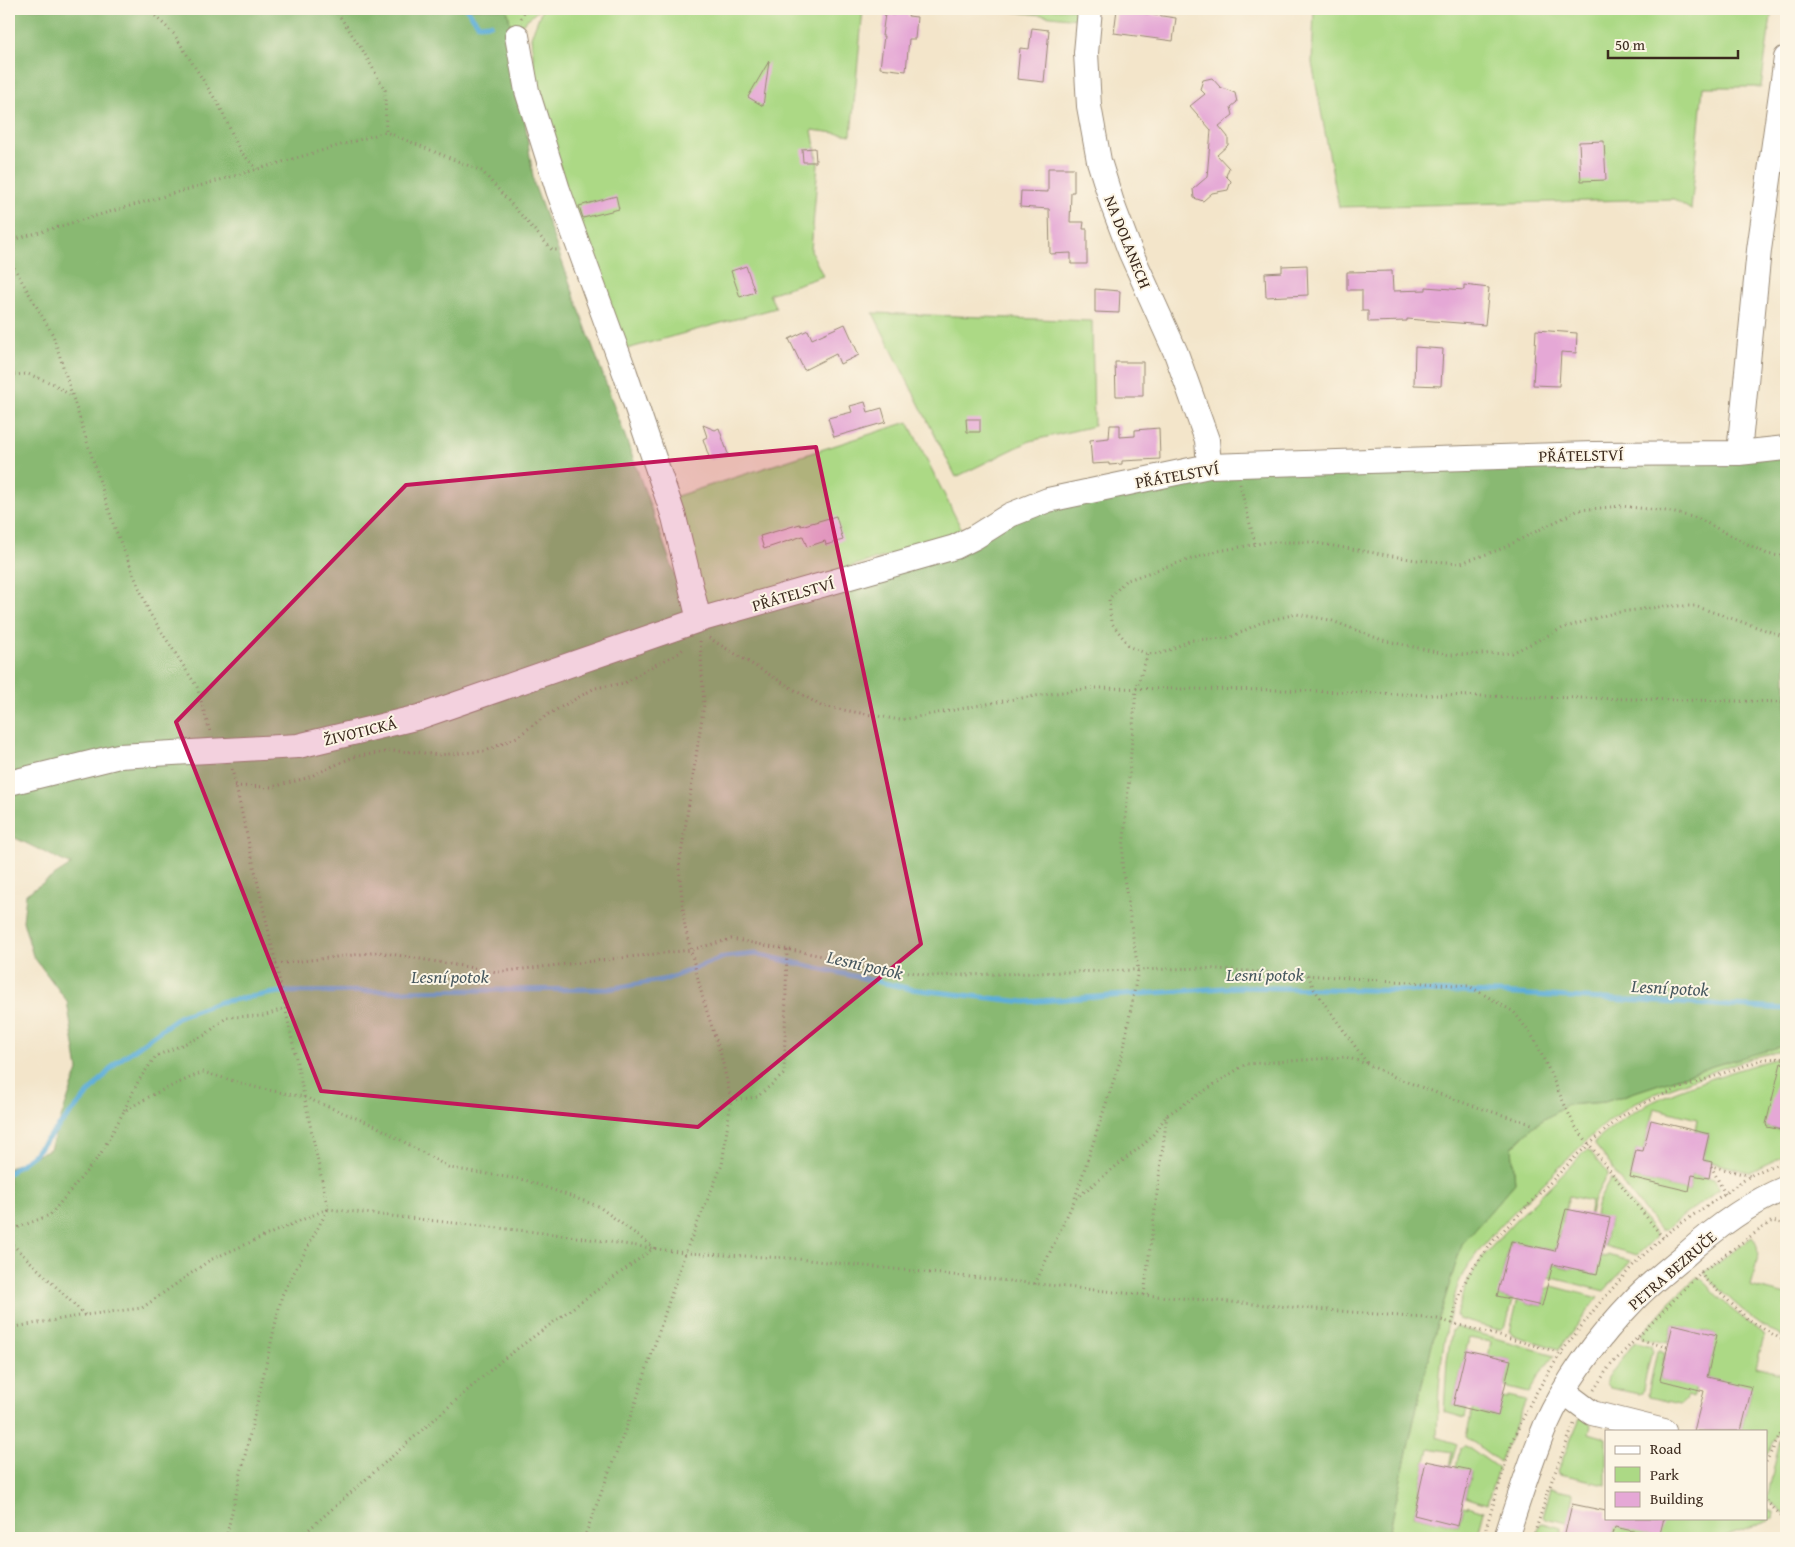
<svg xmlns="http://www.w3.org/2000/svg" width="1795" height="1547" viewBox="0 0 1795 1547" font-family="'Gentium Book Plus',serif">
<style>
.green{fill:#acd985;stroke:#748252}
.forest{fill:#89b972;stroke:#627248}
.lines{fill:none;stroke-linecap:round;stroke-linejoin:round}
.stream{stroke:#5daed8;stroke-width:5}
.building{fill:#e5a8d6}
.minor-casing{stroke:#978874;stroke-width:26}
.path{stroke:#978874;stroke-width:3;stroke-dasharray:1 4;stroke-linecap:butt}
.minor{stroke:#fff;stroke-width:24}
.marked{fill:#c2185b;fill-opacity:0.2;stroke:#c2185b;stroke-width:4;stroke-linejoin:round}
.labels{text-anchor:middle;stroke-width:4;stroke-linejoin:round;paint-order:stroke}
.street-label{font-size:16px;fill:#3b2a1e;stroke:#fcf5e5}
.water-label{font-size:18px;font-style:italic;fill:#47585f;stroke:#fcf5e5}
</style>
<rect width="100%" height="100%" fill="#fcf5e5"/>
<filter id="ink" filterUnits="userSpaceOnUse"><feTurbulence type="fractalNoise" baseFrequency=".02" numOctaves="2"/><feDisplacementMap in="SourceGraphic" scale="10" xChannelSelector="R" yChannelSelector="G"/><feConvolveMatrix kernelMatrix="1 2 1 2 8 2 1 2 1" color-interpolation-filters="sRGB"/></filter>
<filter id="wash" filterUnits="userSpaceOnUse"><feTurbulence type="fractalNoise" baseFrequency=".0096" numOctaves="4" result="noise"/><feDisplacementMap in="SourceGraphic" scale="20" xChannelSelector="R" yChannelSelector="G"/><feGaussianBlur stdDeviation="1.12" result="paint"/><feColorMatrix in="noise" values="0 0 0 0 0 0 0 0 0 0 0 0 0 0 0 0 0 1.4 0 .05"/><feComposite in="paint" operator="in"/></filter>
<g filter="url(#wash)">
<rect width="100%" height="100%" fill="#f3e5ca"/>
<path class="green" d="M 507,9 L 540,9 L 512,32 Z
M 542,9 L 863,9 L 851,135 L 812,130 L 818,164 L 811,251 L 823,276 L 769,294 L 776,308 L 623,350 L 564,190 L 535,74 L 531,37 Z
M 990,9 L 1079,9 L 1077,19 Z
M 1314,9 L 1772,9 L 1761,87 L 1703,87 L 1691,210 L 1674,199 L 1339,207 L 1312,63 Z
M 873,313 L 1092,321 L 1094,426 L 1030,441 L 956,477 Z
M 908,422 L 964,534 L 705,608 L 674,497 Z
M 1785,1044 L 1786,1045 L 1786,1051 C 1757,1053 1717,1070 1689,1081 C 1672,1088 1653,1093 1637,1102 C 1602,1122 1574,1153 1546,1181 C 1516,1210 1484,1238 1463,1274 C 1457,1285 1454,1298 1451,1310 C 1440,1352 1438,1394 1437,1437 L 1457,1444 L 1450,1468 L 1449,1468 L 1452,1452 L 1429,1448 L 1414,1515 L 1458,1526 L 1463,1507 L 1467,1508 L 1468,1506 L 1484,1511 L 1477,1538 L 1388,1538 L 1421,1388 L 1438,1321 L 1462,1243 L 1515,1183 L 1512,1148 L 1535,1125 L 1567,1105 L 1605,1102 L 1713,1066 Z
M 1786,1057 L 1786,1060 L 1782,1060 L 1767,1127 L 1781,1130 L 1782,1128 L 1786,1129 L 1786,1155 L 1749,1172 L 1703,1160 L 1709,1134 L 1695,1131 L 1697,1119 L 1654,1108 L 1643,1151 L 1636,1150 L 1630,1177 L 1689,1191 L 1692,1175 L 1714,1179 L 1720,1189 L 1664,1230 L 1660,1230 L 1616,1175 L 1612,1166 L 1595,1145 L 1595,1142 C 1610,1129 1624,1117 1641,1108 C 1671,1091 1706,1080 1738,1070 C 1754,1065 1770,1059 1786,1057 Z
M 1586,1150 L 1589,1150 L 1608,1173 L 1594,1199 L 1589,1217 L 1588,1216 L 1591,1201 L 1569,1196 L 1555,1251 L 1510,1241 L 1498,1296 L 1513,1300 L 1506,1325 L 1502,1329 L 1495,1329 L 1458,1319 L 1456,1315 L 1469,1278 L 1485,1254 L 1518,1218 Z
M 1611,1178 L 1656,1234 L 1655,1238 L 1637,1255 L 1604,1246 L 1610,1219 L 1595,1215 L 1598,1202 Z
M 1752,1237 C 1764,1251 1754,1270 1750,1286 L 1786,1295 L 1786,1339 C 1753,1322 1731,1301 1705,1274 L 1705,1272 Z
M 1607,1255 L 1631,1261 L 1604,1291 L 1549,1277 L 1553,1264 L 1568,1268 L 1582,1268 L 1582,1271 L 1596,1274 L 1601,1256 L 1606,1257 Z
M 1697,1277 L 1701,1278 L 1730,1308 L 1762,1333 L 1764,1337 L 1756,1367 L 1786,1375 L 1786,1419 L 1766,1456 L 1766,1431 L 1741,1431 L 1751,1391 L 1707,1377 L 1716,1335 L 1702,1331 L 1701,1334 L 1687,1328 L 1673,1324 L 1668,1343 L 1643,1338 L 1642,1334 L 1670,1302 Z
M 1552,1286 L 1598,1298 L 1559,1349 L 1512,1335 L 1510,1332 L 1518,1298 L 1527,1303 L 1542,1306 L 1547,1288 L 1551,1289 Z
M 1456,1327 L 1554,1355 L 1538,1377 L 1529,1393 L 1505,1387 L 1510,1360 L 1496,1357 L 1488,1357 L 1491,1342 L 1469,1338 L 1453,1405 L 1467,1409 L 1465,1418 L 1444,1412 L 1447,1361 L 1452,1330 Z
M 1637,1342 L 1651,1346 L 1652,1350 L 1642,1393 L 1639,1394 L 1610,1388 L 1606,1384 L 1606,1380 L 1634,1343 Z
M 1661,1349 L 1660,1352 L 1665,1353 L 1660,1380 L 1696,1388 L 1693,1398 L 1687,1396 L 1685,1400 L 1680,1404 L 1649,1397 L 1648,1394 L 1657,1351 Z
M 1508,1396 L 1526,1400 L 1500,1462 L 1466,1437 L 1473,1407 L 1483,1412 L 1497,1415 L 1502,1397 L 1508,1398 Z
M 1580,1418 L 1587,1420 L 1591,1426 L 1589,1433 L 1606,1438 L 1606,1485 L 1559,1475 L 1557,1472 Z
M 1786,1429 L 1786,1514 L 1782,1513 L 1767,1499 L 1780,1440 Z
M 1465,1446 L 1470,1448 L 1498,1468 L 1487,1504 L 1465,1497 L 1471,1471 L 1456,1467 L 1460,1449 Z
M 1551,1488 L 1572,1492 L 1574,1495 L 1568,1523 L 1545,1518 L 1543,1516 Z
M 1766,1507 L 1775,1513 L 1774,1518 L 1720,1538 L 1612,1538 L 1615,1527 L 1664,1518 L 1766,1518 Z
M 1543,1523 L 1561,1528 L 1561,1532 L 1565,1533 L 1564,1538 L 1536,1538 L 1540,1524 Z"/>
<path class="forest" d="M 9,9 L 507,9 L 512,32 L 534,184 L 695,630 L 1009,520 L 1219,471 L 1786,445 L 1786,1045 L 1713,1066 L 1605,1102 L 1567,1105 L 1535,1125 L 1512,1147 L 1515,1183 L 1462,1244 L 1438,1321 L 1421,1388 L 1388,1538 L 9,1538 L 9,1168 L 50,1149 L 78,1070 L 67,1001 L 33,956 L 23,921 L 26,894 L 71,865 L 9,835 Z"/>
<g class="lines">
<path class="stream" d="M 467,9 L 479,25 L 491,24
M 9,1173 L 33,1155 L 117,1062 L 180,1016 L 220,1002 L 280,992 L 608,989 L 667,979 L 724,957 L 756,954 L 911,989 L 1025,1002 L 1238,987 L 1498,993 L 1786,1009"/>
</g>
<g id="blocks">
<path class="building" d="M 1117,9 L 1141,11 L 1141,13 L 1176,18 L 1173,41 L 1114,33 Z
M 894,10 L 909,12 L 908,16 L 917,17 L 915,39 L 909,39 L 906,71 L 880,68 L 884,36 L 882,36 L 885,14 L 894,15 Z
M 1032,28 L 1049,30 L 1044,82 L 1017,79 L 1020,48 L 1029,49 Z
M 769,61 L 763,106 L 748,97 Z
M 1212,78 L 1220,87 L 1235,93 L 1237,102 L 1231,107 L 1233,115 L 1219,126 L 1228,137 L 1228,145 L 1217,155 L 1229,168 L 1226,176 L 1231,181 L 1228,190 L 1212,193 L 1203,201 L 1194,198 L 1193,189 L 1207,177 L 1211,130 L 1190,106 L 1205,94 L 1200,89 L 1203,80 Z
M 1604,141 L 1606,180 L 1581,181 L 1579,142 Z
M 815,148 L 816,162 L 803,162 L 802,149 Z
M 1048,168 L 1074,168 L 1074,192 L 1071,192 L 1070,222 L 1084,222 L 1083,229 L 1087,229 L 1087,264 L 1071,264 L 1071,253 L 1050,254 L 1049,209 L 1020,207 L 1021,191 L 1048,192 Z
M 616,196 L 619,209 L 583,218 L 579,206 Z
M 1307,265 L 1308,295 L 1266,297 L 1265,273 L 1282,272 L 1282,266 Z
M 746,266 L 755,292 L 740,297 L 731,271 Z
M 1392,271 L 1393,291 L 1426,290 L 1426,287 L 1464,290 L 1464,285 L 1489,288 L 1485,325 L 1407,319 L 1407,321 L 1368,322 L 1368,311 L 1362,311 L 1362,290 L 1347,290 L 1347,272 Z
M 1095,289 L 1120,291 L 1119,313 L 1095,312 Z
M 845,324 L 859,355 L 840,364 L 836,354 L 804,370 L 789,339 L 808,330 L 812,339 Z
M 1536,330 L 1577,333 L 1576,353 L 1561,352 L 1559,386 L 1533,385 Z
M 1415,347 L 1443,349 L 1441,386 L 1414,385 Z
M 1115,362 L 1143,362 L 1143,396 L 1116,396 Z
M 865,402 L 868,412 L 882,408 L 886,422 L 834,437 L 828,418 L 852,412 L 850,406 Z
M 966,419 L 980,419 L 980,432 L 967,432 Z
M 703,425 L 715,430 L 719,428 L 728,454 L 710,460 L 703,439 L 707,437 Z
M 1110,425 L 1120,425 L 1120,437 L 1135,436 L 1135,430 L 1159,428 L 1160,459 L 1122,461 L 1122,464 L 1109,465 L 1109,463 L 1092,464 L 1090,440 L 1109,438 Z
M 836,516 L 843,540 L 826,545 L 825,541 L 807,547 L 803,536 L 764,549 L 760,536 L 800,524 L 801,526 Z
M 1781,1063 L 1786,1064 L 1786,1129 L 1782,1128 L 1782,1130 L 1767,1127 L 1766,1124 Z
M 1651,1120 L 1709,1134 L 1703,1160 L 1712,1162 L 1709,1178 L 1692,1175 L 1689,1191 L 1630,1177 L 1636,1150 L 1643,1151 Z
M 1566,1209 L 1610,1218 L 1597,1274 L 1553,1264 L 1542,1306 L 1497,1296 L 1511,1241 L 1555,1251 Z
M 1673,1324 L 1717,1335 L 1707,1377 L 1752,1387 L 1741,1431 L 1694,1431 L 1704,1391 L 1660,1380 Z
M 1466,1350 L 1511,1360 L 1498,1416 L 1453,1405 Z
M 1426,1461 L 1471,1470 L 1458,1526 L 1414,1515 Z
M 1572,1504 L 1606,1511 L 1606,1518 L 1664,1518 L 1660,1534 L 1659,1537 L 1615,1527 L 1612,1538 L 1564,1538 Z"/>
</g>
</g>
<g filter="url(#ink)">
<use href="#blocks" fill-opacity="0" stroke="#978874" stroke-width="1"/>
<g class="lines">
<defs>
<path id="minor" d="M 1090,9 L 1086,53 L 1089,106 L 1099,161 L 1113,206 L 1130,251 L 1176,353 L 1207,440 L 1209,466
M 517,36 L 527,91 L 558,190 L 625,373 L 674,517 L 699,620
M 1739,453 L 1759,250 L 1786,58
M 9,783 L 119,756 L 298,746 L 419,717 L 699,620 L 955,547 L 975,537 L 1010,515 L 1048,500 L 1209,466 L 1593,454 L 1739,453 L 1786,448
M 1564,1392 L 1592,1413 L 1664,1431
M 1506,1538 C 1518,1501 1530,1463 1545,1427 C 1566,1380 1601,1334 1637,1297 C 1651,1283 1667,1270 1683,1257 C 1713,1230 1748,1203 1786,1188"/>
</defs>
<use href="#minor" class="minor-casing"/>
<path class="path" d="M 148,9 L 174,34 L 220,107 L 240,151 L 257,169
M 335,9 L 363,51 L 385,90 L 386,132
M 521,18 L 526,9
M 9,241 L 386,132 L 482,171 L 552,250 L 558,250
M 9,259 L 53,335 L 114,526 L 149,612 L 197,687 L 210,732
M 9,375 L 28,374 L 54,384 L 72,397
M 1240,484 L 1255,544
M 1786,557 L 1767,554 L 1697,518 L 1666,511 L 1621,506 L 1579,510 L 1501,549 L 1461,563 L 1416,560 L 1310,542 L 1268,542 L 1218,551 L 1165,567 L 1125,581 L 1109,599 L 1111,622 L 1130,647 L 1148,654 L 1163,653 L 1191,640 L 1229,638 L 1262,622 L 1296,614 L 1330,620 L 1382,640 L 1450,655 L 1512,653 L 1563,628 L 1613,613 L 1666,606 L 1695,606 L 1786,637
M 709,638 L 821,706 L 900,720 L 1014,699 L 1091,688 L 1286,690 L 1430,695 L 1786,702
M 232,769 L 276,964 L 328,1209 L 562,1235 L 685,1253 L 788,1258 L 1144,1295 L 1437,1319 L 1558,1352 L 1563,1356
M 235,786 L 272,787 L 307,778 L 353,757 L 391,751 L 417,752 L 438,755 L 486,751 L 517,737 L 547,715 L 595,688 L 625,683 L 647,669 L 679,653 L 685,647
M 276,964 L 379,952 L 497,972 L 691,950 L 731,939 L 931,976 L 1202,968 L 1469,986 L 1514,1012 L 1535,1040 L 1574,1125 L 1663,1238
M 1308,975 L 1314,989 L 1367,1063
M 731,1100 L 757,1097 L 784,1074 L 787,949
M 124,1110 L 139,1080 L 156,1056 L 205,1035 L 227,1017 L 264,1016 L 285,1008
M 1725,1194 L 1711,1166 L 1751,1176
M 1075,1198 L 1123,1052 L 1138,970 L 1122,864 L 1136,689 L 1148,654
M 9,1231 L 50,1215 L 100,1155 L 124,1111 L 156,1093 L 203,1072 L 258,1088 L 304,1097 L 376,1126 L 450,1168 L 525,1180 L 598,1206 L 654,1248 L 502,1360 L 299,1538
M 9,1241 L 85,1315
M 1701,1272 L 1704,1278 L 1750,1321 L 1786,1342
M 1035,1284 L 1075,1199 L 1150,1139 L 1167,1115 L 1246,1064 L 1346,1057 L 1367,1064 L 1399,1079 L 1467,1104 L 1535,1125
M 1144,1295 L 1167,1115
M 1452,1324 L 1459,1295 L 1469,1274 L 1494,1240 L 1578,1154 L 1622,1116 L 1648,1101 L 1675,1090 L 1764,1059 L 1786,1058
M 9,1328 L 85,1315 L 142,1308 L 210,1260 L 327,1209
M 1637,1339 L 1667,1347
M 1594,1390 L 1608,1368 L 1701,1272 L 1772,1221 L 1786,1224
M 1766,1462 L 1786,1424
M 1766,1501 L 1785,1519
M 226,1538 L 282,1295 L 328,1209
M 584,1538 L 635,1404 L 685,1253 L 722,1165 L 731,1100 L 721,1055 L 703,999 L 685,927 L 679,868 L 704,704 L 700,640
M 1483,1538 L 1513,1439 L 1533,1398 L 1560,1354 L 1597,1306 L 1637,1261 L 1670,1231 L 1753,1174 L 1786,1160
M 1533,1538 L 1552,1480 L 1574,1424"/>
<use href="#minor" class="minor"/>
</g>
</g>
<path class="marked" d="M 816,447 L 921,944 L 698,1127 L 321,1091 L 176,722 L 406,485 Z"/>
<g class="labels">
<g class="street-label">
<text transform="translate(1128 242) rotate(68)" y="6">NA DOLANECH</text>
<text transform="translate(1581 455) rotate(-1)" y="6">PŘÁTELSTVÍ</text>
<text transform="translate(1177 475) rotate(-10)" y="6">PŘÁTELSTVÍ</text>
<text transform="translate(793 594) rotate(-16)" y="6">PŘÁTELSTVÍ</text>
<text transform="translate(360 731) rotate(-14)" y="6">ŽIVOTICKÁ</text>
<text transform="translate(1672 1270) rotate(-41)" y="6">PETRA BEZRUČE</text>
</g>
<g class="water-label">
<text transform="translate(865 965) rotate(13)" y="6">Lesní potok</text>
<text x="1265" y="981">Lesní potok</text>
<text x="450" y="983">Lesní potok</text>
<text transform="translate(1670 988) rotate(3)" y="6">Lesní potok</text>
</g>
</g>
<rect width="1795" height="1547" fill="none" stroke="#fcf5e5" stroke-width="30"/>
<rect x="1605" y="1430" width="162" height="90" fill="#fcf5e5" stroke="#afa495"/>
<rect x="1615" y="1446" width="25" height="8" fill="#ffffff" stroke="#afa495"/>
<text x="1650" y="1454" font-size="15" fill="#3b2a1e">Road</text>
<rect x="1615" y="1467" width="25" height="15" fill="#acd985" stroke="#afa495"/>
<text x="1650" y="1480" font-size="15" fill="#3b2a1e">Park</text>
<rect x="1615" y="1492" width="25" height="15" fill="#e5a8d6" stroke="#afa495"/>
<text x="1650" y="1504" font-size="15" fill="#3b2a1e">Building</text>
<path d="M1608 50v8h130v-8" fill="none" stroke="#3b2a1e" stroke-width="2.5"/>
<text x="1615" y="50" font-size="15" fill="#3b2a1e" stroke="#fcf5e5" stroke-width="4" paint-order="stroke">50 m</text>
</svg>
